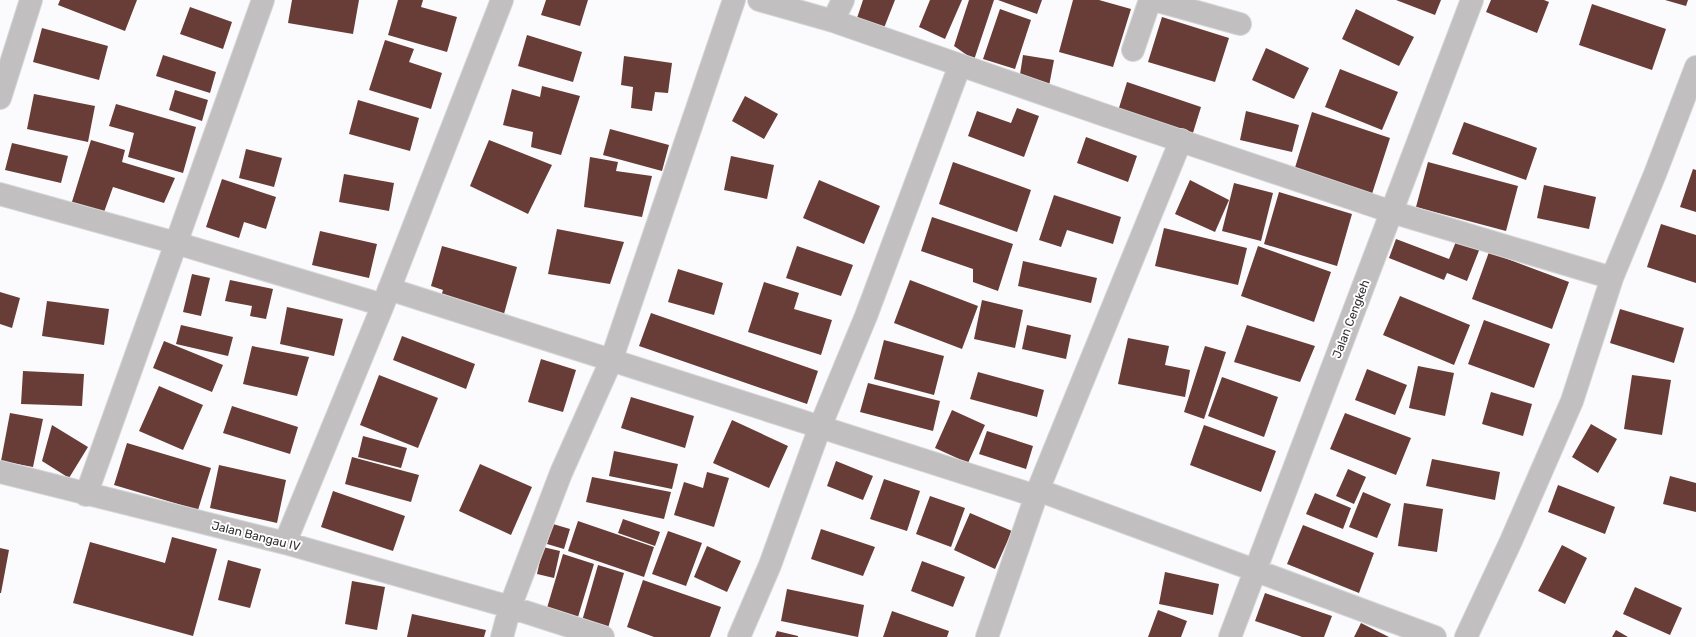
<svg xmlns="http://www.w3.org/2000/svg" width="1696" height="637" viewBox="0 0 1696 637" font-family="Rubik,sans-serif">
<style>
.building{fill:#693d37}
.lines{fill:none;stroke-linecap:round;stroke-linejoin:round}
.minor-casing{stroke:#d7d7d9;stroke-width:24}
.minor{stroke:#c1bfbf;stroke-width:22}
.labels{text-anchor:middle;stroke-width:4;stroke-linejoin:round;paint-order:stroke}
.street-label{font-size:12px;fill:#323133;stroke:#fff}
</style>
<rect width="100%" height="100%" fill="#fbfbfe"/>
<path class="building" d="M 60,0 L 137,0 L 125,31 L 58,5 Z
M 292,0 L 359,0 L 353,34 L 288,23 Z
M 398,0 L 423,0 L 421,7 L 457,17 L 447,52 L 388,35 Z
M 546,0 L 588,0 L 580,26 L 541,15 Z
M 863,0 L 895,0 L 884,28 L 857,18 Z
M 930,0 L 962,0 L 945,39 L 919,27 Z
M 969,0 L 994,0 L 974,60 L 954,46 Z
M 998,0 L 1042,0 L 1037,14 Z
M 1073,0 L 1099,0 L 1131,9 L 1113,67 L 1059,52 Z
M 1396,0 L 1441,0 L 1435,15 Z
M 1491,0 L 1544,0 L 1549,2 L 1537,33 L 1486,12 Z
M 1665,0 L 1688,0 L 1686,6 Z
M 1592,4 L 1666,29 L 1652,70 L 1579,45 Z
M 190,7 L 232,22 L 223,49 L 180,34 Z
M 1000,9 L 1031,20 L 1015,69 L 983,59 Z
M 1356,9 L 1414,37 L 1399,66 L 1342,39 Z
M 1162,17 L 1229,38 L 1215,82 L 1148,62 Z
M 42,28 L 108,46 L 99,80 L 33,62 Z
M 527,35 L 582,52 L 573,82 L 518,66 Z
M 385,40 L 414,49 L 409,62 L 442,73 L 431,109 L 369,90 Z
M 1266,48 L 1309,68 L 1294,99 L 1252,80 Z
M 163,55 L 216,72 L 210,93 L 156,76 Z
M 1023,55 L 1054,60 L 1049,86 L 1019,81 Z
M 624,56 L 672,63 L 668,93 L 655,92 L 652,111 L 631,108 L 633,87 L 621,85 Z
M 1340,69 L 1398,92 L 1382,130 L 1325,107 Z
M 1127,82 L 1201,107 L 1192,136 L 1118,111 Z
M 542,86 L 580,96 L 561,155 L 531,147 L 533,132 L 503,125 L 512,89 L 540,97 Z
M 175,90 L 208,100 L 202,121 L 169,110 Z
M 34,94 L 95,106 L 88,142 L 27,129 Z
M 745,96 L 778,114 L 764,139 L 732,121 Z
M 358,100 L 419,118 L 410,151 L 349,134 Z
M 116,104 L 196,127 L 183,173 L 128,157 L 134,133 L 109,126 Z
M 1017,108 L 1039,116 L 1024,157 L 968,136 L 977,111 L 1011,123 Z
M 1246,111 L 1299,125 L 1292,152 L 1240,140 Z
M 1312,112 L 1390,138 L 1371,197 L 1294,171 Z
M 1464,122 L 1537,148 L 1526,180 L 1452,154 Z
M 610,129 L 669,145 L 662,171 L 603,155 Z
M 1086,137 L 1137,156 L 1128,182 L 1077,163 Z
M 91,140 L 125,150 L 122,162 L 175,178 L 164,203 L 113,187 L 103,215 L 71,205 Z
M 489,140 L 552,165 L 528,214 L 470,186 Z
M 12,143 L 68,156 L 61,183 L 5,170 Z
M 246,149 L 282,158 L 274,187 L 239,178 Z
M 731,156 L 774,165 L 767,199 L 724,190 Z
M 590,157 L 618,162 L 616,171 L 652,176 L 642,217 L 584,207 Z
M 953,162 L 1031,190 L 1017,232 L 939,204 Z
M 1428,162 L 1518,186 L 1506,231 L 1416,207 Z
M 1693,169 L 1696,170 L 1696,212 L 1680,207 Z
M 344,174 L 394,183 L 389,211 L 339,202 Z
M 222,179 L 276,197 L 266,229 L 244,222 L 239,238 L 206,227 Z
M 819,180 L 880,206 L 864,244 L 803,218 Z
M 1190,180 L 1229,200 L 1215,232 L 1175,214 Z
M 1234,183 L 1273,193 L 1261,241 L 1222,231 Z
M 1544,185 L 1596,197 L 1589,229 L 1537,218 Z
M 1279,192 L 1352,214 L 1337,266 L 1264,244 Z
M 1054,195 L 1121,217 L 1113,244 L 1067,230 L 1061,247 L 1039,240 Z
M 932,217 L 1013,244 L 998,291 L 973,282 L 973,269 L 921,251 Z
M 1661,224 L 1696,235 L 1696,283 L 1647,267 Z
M 1164,228 L 1247,248 L 1238,285 L 1155,266 Z
M 557,229 L 624,242 L 610,284 L 548,274 Z
M 320,231 L 377,244 L 369,278 L 312,265 Z
M 1396,239 L 1449,259 L 1457,239 L 1480,248 L 1467,281 L 1447,273 L 1444,280 L 1389,258 Z
M 442,246 L 517,267 L 502,321 L 439,303 L 443,290 L 431,286 Z
M 797,246 L 853,265 L 841,296 L 786,278 Z
M 1258,246 L 1331,272 L 1314,322 L 1241,296 Z
M 1489,252 L 1569,282 L 1552,329 L 1472,299 Z
M 1023,261 L 1097,278 L 1091,303 L 1018,286 Z
M 678,269 L 723,283 L 714,315 L 668,302 Z
M 192,274 L 210,278 L 201,316 L 183,312 Z
M 230,280 L 273,289 L 266,319 L 250,316 L 252,306 L 225,301 Z
M 910,280 L 978,306 L 962,349 L 894,323 Z
M 764,282 L 799,293 L 794,309 L 832,320 L 821,355 L 748,332 Z
M 0,292 L 20,298 L 12,328 L 0,324 Z
M 1400,296 L 1470,325 L 1454,365 L 1383,335 Z
M 982,300 L 1023,310 L 1015,348 L 974,339 Z
M 47,301 L 109,309 L 104,345 L 42,336 Z
M 287,307 L 343,319 L 334,356 L 280,344 Z
M 1620,309 L 1684,328 L 1674,363 L 1610,343 Z
M 651,313 L 818,371 L 807,404 L 639,346 Z
M 1484,320 L 1550,344 L 1534,388 L 1468,364 Z
M 181,325 L 233,337 L 228,356 L 176,344 Z
M 1027,325 L 1071,335 L 1066,359 L 1022,349 Z
M 1247,325 L 1315,346 L 1300,382 L 1234,362 Z
M 402,336 L 475,364 L 466,389 L 393,360 Z
M 1128,338 L 1169,346 L 1165,365 L 1190,370 L 1185,397 L 1118,384 Z
M 884,340 L 944,356 L 934,395 L 874,379 Z
M 164,341 L 223,365 L 212,392 L 153,368 Z
M 252,346 L 309,357 L 297,396 L 243,384 Z
M 1205,346 L 1226,352 L 1204,419 L 1184,412 Z
M 541,359 L 576,370 L 563,412 L 528,402 Z
M 1418,366 L 1454,373 L 1445,416 L 1409,408 Z
M 1367,369 L 1407,385 L 1395,415 L 1355,400 Z
M 23,371 L 84,374 L 82,406 L 21,404 Z
M 978,372 L 1044,390 L 1037,417 L 970,399 Z
M 379,375 L 438,398 L 418,448 L 360,425 Z
M 1632,375 L 1671,380 L 1662,435 L 1624,429 Z
M 1222,377 L 1278,397 L 1264,437 L 1208,416 Z
M 868,383 L 940,401 L 933,431 L 860,412 Z
M 159,386 L 203,405 L 183,450 L 139,431 Z
M 1491,392 L 1532,404 L 1523,436 L 1482,424 Z
M 631,397 L 694,416 L 685,448 L 621,428 Z
M 232,406 L 298,427 L 290,454 L 223,433 Z
M 952,410 L 985,425 L 968,463 L 935,448 Z
M 10,413 L 43,419 L 33,467 L 1,461 Z
M 1345,413 L 1411,438 L 1396,475 L 1330,449 Z
M 732,420 L 788,446 L 769,488 L 713,463 Z
M 1591,424 L 1617,439 L 1598,473 L 1572,457 Z
M 52,425 L 88,447 L 69,478 L 42,461 Z
M 1204,425 L 1276,451 L 1261,492 L 1190,465 Z
M 987,431 L 1033,446 L 1026,469 L 979,454 Z
M 363,436 L 407,448 L 401,468 L 358,457 Z
M 127,443 L 211,468 L 198,510 L 114,485 Z
M 614,451 L 678,464 L 672,489 L 609,476 Z
M 352,457 L 419,475 L 411,502 L 345,484 Z
M 1432,459 L 1500,472 L 1495,500 L 1426,486 Z
M 836,461 L 873,476 L 863,500 L 827,486 Z
M 480,464 L 532,487 L 511,535 L 459,511 Z
M 219,465 L 286,480 L 277,523 L 210,508 Z
M 1348,469 L 1366,477 L 1354,504 L 1336,496 Z
M 707,472 L 729,478 L 714,527 L 674,515 L 684,482 L 703,488 Z
M 1670,476 L 1696,483 L 1696,512 L 1663,504 Z
M 592,477 L 671,492 L 664,519 L 586,502 Z
M 884,479 L 920,491 L 907,531 L 870,519 Z
M 1558,485 L 1615,507 L 1605,534 L 1548,512 Z
M 333,491 L 405,516 L 393,551 L 321,527 Z
M 1363,492 L 1391,504 L 1377,538 L 1349,527 Z
M 1315,493 L 1351,508 L 1343,529 L 1306,514 Z
M 930,496 L 965,508 L 951,547 L 916,534 Z
M 1404,503 L 1443,509 L 1437,552 L 1398,546 Z
M 970,513 L 1012,531 L 995,569 L 954,550 Z
M 623,519 L 660,532 L 655,546 L 618,533 Z
M 578,521 L 654,547 L 644,577 L 568,551 Z
M 553,524 L 570,529 L 564,549 L 547,544 Z
M 1303,525 L 1374,553 L 1359,593 L 1287,564 Z
M 821,529 L 875,547 L 863,576 L 811,559 Z
M 668,531 L 702,543 L 686,586 L 652,574 Z
M 172,537 L 217,549 L 193,636 L 73,603 L 90,542 L 165,563 Z
M 1562,545 L 1587,558 L 1565,604 L 1538,591 Z
M 707,546 L 741,561 L 727,592 L 694,577 Z
M 543,547 L 560,551 L 554,578 L 537,574 Z
M 0,548 L 9,550 L 1,593 L 0,593 Z
M 563,554 L 594,564 L 578,617 L 547,608 Z
M 228,560 L 261,569 L 250,608 L 218,600 Z
M 922,561 L 965,577 L 953,607 L 911,591 Z
M 598,565 L 624,573 L 608,628 L 582,621 Z
M 1165,572 L 1219,584 L 1213,615 L 1159,604 Z
M 643,580 L 721,607 L 710,637 L 654,637 L 627,627 Z
M 352,581 L 385,587 L 377,630 L 345,624 Z
M 1635,587 L 1682,608 L 1670,635 L 1623,614 Z
M 787,589 L 864,605 L 858,637 L 781,621 Z
M 1265,593 L 1332,616 L 1324,637 L 1302,637 L 1255,621 Z
M 1158,610 L 1187,621 L 1181,637 L 1148,637 Z
M 892,611 L 949,631 L 947,637 L 883,637 Z
M 412,614 L 486,630 L 484,637 L 407,637 Z
M 1361,623 L 1389,637 L 1354,637 Z
M 1616,630 L 1628,637 L 1612,637 Z
M 777,631 L 798,636 L 798,637 L 775,637 Z"/>
<g class="lines">
<defs>
<path id="minor" d="M 759,0 L 833,21 L 1107,116 L 1392,212 L 1612,278
M 1154,0 L 1240,24
M 833,21 L 843,0
M 1133,50 L 1150,0
M 0,98 L 31,0
M 0,194 L 176,243 L 383,305
M 389,289 L 1036,496
M 0,472 L 285,543 L 510,607 L 603,637
M 1038,490 L 1435,637
M 86,495 L 263,0
M 285,543 L 383,305 L 502,0
M 502,637 L 510,607 L 561,473 L 611,361 L 734,0
M 739,637 L 770,565 L 820,427 L 866,316 L 960,65
M 987,637 L 1038,490 L 1181,140
M 1230,637 L 1472,0
M 1466,637 L 1511,541 L 1572,401 L 1612,278 L 1655,174 L 1696,67"/>
</defs>
<use href="#minor" class="minor-casing"/>
<use href="#minor" class="minor"/>
</g>
<g class="labels">
<g class="street-label">
<text transform="translate(1351 319) rotate(-69)" y="4">Jalan Cengkeh</text>
<text transform="translate(256 536) rotate(14)" y="4">Jalan Bangau IV</text>
</g>
</g>
</svg>
